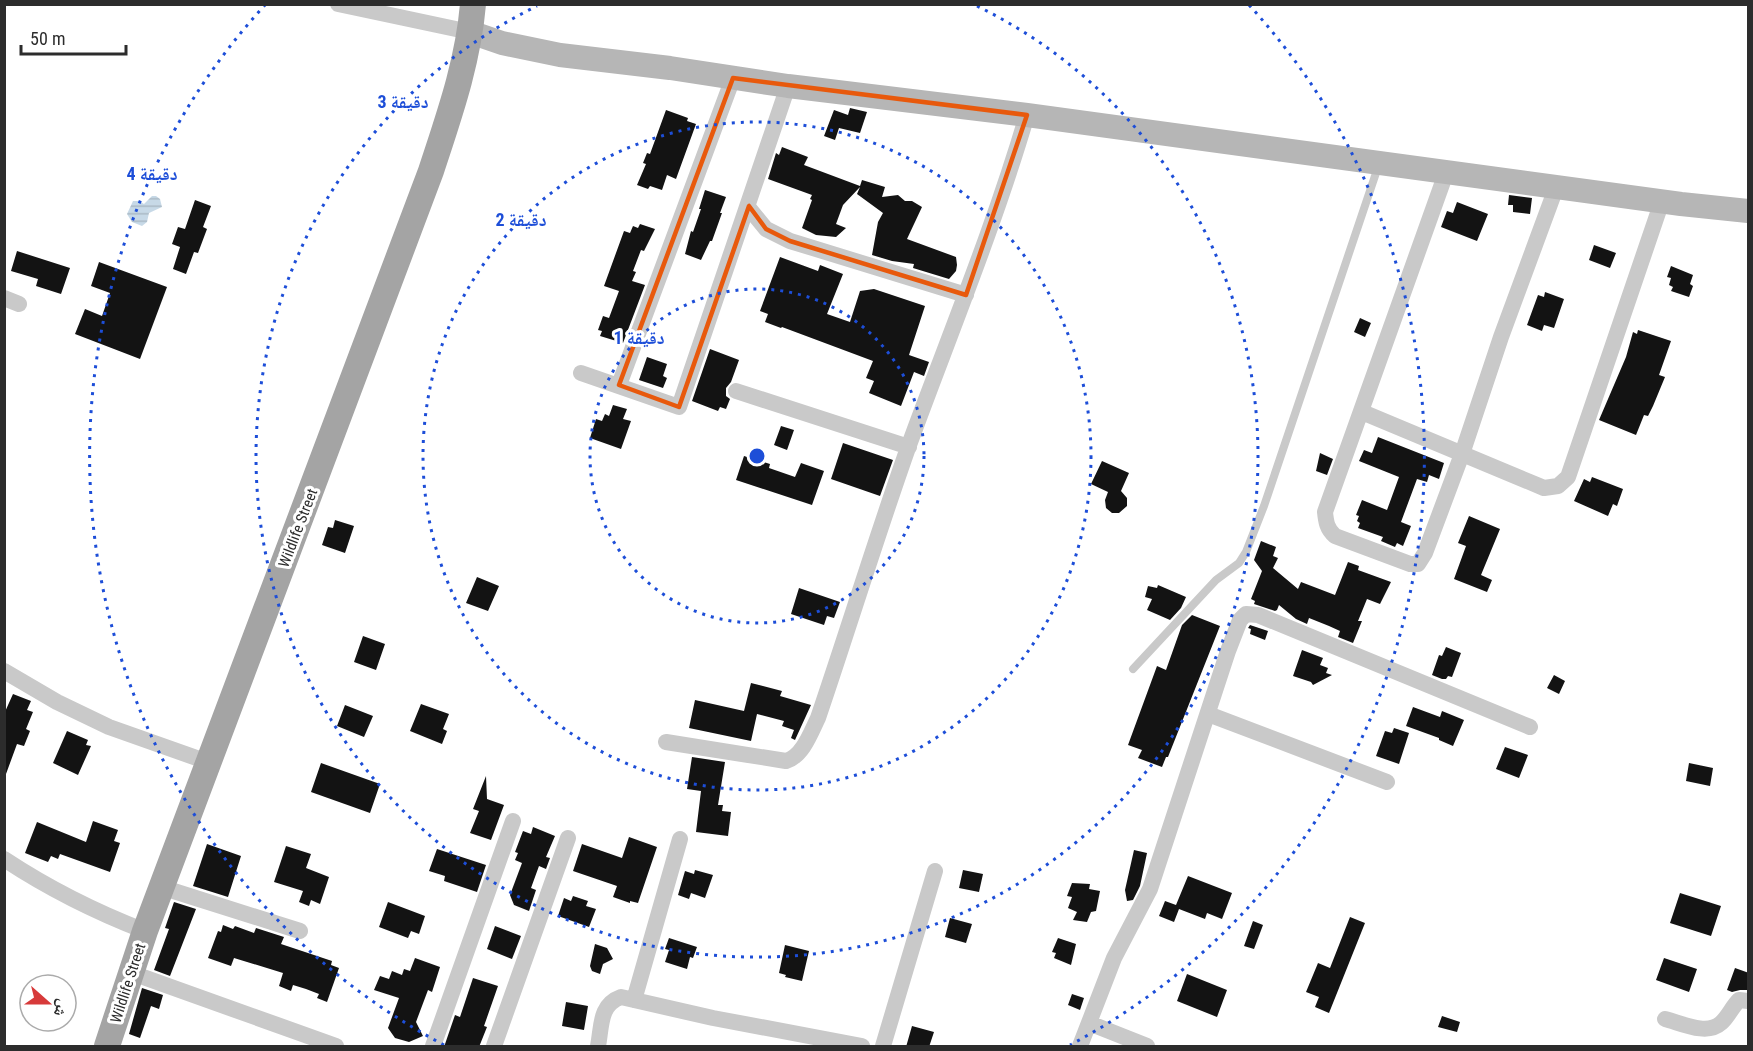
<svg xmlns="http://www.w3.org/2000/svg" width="1753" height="1051" viewBox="0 0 1753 1051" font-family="'Roboto Condensed','Noto Naskh Arabic',sans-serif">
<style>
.water{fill:url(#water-rules)}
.building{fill:#131313}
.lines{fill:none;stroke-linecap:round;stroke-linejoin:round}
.lane{stroke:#c9c9c9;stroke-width:8}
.street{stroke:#c9c9c9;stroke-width:16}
.secondary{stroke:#b6b6b6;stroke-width:24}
.primary{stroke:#a4a4a4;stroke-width:26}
.marked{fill:none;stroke:#e8590c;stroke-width:4.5;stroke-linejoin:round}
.ring{fill:none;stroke:#1d4ed8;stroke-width:3;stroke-dasharray:3 6}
.labels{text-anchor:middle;stroke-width:6;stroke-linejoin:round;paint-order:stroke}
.street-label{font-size:15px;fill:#2c2c2c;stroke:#fff}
.centre{fill:#1d4ed8;stroke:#fff;stroke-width:3}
.ring-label{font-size:18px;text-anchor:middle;font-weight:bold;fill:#1d4ed8;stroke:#fff;stroke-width:6;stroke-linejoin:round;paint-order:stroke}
</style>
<defs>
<pattern id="water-rules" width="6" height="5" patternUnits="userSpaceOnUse" patternTransform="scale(1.5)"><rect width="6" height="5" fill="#c7d9e7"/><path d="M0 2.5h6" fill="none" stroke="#abbac6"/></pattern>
</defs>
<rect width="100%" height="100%" fill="#fff"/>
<path class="water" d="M 152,196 L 156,196 L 160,199 L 162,207 L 149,213 L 147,222 L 142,226 L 132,222 L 127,214 L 133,201 L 139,201 L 144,204 Z"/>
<path class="building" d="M 850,108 L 867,112 L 860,133 L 839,128 L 835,140 L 824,136 L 834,110 L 848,115 Z
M 666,110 L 688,118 L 687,121 L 696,124 L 676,179 L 667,175 L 662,190 L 650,186 L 648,189 L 637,185 L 646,164 L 643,163 L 647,153 L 650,154 Z
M 782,147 L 808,157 L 804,165 L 860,186 L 862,180 L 885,187 L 882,197 L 898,195 L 905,201 L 912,201 L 922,207 L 907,239 L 956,257 L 957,265 L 956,271 L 949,279 L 913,268 L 914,264 L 892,261 L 872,255 L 878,222 L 883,213 L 857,194 L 860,187 L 843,205 L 836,224 L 846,228 L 836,237 L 816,235 L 802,228 L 812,200 L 810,199 L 812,195 L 768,179 L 776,153 L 779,155 Z
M 705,190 L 726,197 L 720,213 L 722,213 L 712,241 L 710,241 L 701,260 L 685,254 L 691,231 L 693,232 L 701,209 L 699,209 Z
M 1509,195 L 1532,198 L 1530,214 L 1513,212 L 1513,205 L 1508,205 Z
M 195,200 L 211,206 L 203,227 L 207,229 L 198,253 L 194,252 L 186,274 L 173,269 L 180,247 L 172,244 L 178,227 L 185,229 Z
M 1457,202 L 1488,214 L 1477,241 L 1441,227 L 1447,211 L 1453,213 Z
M 640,224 L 655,229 L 644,251 L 641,250 L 633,271 L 636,272 L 632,281 L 645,285 L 623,343 L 600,336 L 602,331 L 598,330 L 603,316 L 609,318 L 619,291 L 604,286 L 624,231 L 630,233 L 633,226 L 638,228 Z
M 1594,245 L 1616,253 L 1610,268 L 1589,260 Z
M 17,251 L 70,268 L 61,294 L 36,286 L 38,279 L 11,271 Z
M 780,257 L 818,271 L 820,265 L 843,274 L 827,314 L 850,322 L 860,291 L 874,289 L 925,306 L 909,355 L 929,362 L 924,376 L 914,372 L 901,406 L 869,393 L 874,381 L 866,378 L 873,361 L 782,327 L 781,328 L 765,322 L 768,314 L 760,311 Z
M 99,262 L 167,287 L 140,359 L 75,334 L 85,309 L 102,316 L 110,293 L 91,286 Z
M 1671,266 L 1693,275 L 1690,284 L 1693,286 L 1689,297 L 1671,291 L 1673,287 L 1669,285 L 1671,278 L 1667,277 Z
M 1545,292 L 1564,299 L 1554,328 L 1544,325 L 1542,331 L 1527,325 L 1538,295 L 1544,297 Z
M 1360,318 L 1371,323 L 1365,337 L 1354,332 Z
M 1638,330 L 1671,341 L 1659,375 L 1665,377 L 1653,406 L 1648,416 L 1644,415 L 1636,435 L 1599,420 L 1626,357 L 1633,332 L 1637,334 Z
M 710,349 L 739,360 L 731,382 L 726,388 L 726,396 L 730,399 L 726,409 L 720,407 L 718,411 L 692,401 Z
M 647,357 L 667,364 L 663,376 L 667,378 L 663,388 L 639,380 Z
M 613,405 L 627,409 L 623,419 L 631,421 L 621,449 L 590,438 L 596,419 L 602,421 L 605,414 L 609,416 Z
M 781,426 L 794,430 L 787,450 L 774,445 Z
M 1378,437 L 1444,463 L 1439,479 L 1429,475 L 1427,482 L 1417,479 L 1401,522 L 1411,526 L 1403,546 L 1397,543 L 1395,547 L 1381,541 L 1383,537 L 1358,528 L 1360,523 L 1357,521 L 1359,516 L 1356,515 L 1362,500 L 1387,510 L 1399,477 L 1359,461 L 1364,450 L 1372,453 Z
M 843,443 L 893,460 L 880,496 L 831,479 Z
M 1320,453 L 1333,459 L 1327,475 L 1316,471 Z
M 744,456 L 770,464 L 769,468 L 795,477 L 801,463 L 824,471 L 812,505 L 736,480 Z
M 1102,461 L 1129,473 L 1121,491 L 1127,498 L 1127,506 L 1119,513 L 1112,513 L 1106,508 L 1105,500 L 1108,492 L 1091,484 Z
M 1592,477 L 1623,489 L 1617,506 L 1613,504 L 1608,516 L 1574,501 L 1584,479 L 1590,482 Z
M 1469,516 L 1500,529 L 1481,575 L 1492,580 L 1487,592 L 1454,579 L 1466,546 L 1458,543 Z
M 335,520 L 354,526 L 345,553 L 322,545 L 328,527 L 333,528 Z
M 1261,541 L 1276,547 L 1273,556 L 1278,558 L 1273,568 L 1298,589 L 1301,582 L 1335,595 L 1348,562 L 1359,566 L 1358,570 L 1391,582 L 1380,604 L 1367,599 L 1358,621 L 1362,621 L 1353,643 L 1338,637 L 1340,631 L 1329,626 L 1309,618 L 1307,624 L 1296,619 L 1279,605 L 1277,610 L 1275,611 L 1254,604 L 1255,601 L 1251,599 L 1262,571 L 1254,560 Z
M 477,577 L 499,586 L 488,611 L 466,603 Z
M 1158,585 L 1186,597 L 1181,608 L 1170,620 L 1147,610 L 1152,599 L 1145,597 L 1148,586 L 1157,588 Z
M 799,588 L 840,602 L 834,618 L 827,616 L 824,625 L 791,614 Z
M 1192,615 L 1220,626 L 1168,757 L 1166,757 L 1162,767 L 1138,758 L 1142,750 L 1128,745 L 1157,666 L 1166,670 L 1182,625 Z
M 1250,625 L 1268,631 L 1265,640 L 1250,634 L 1251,629 L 1248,628 Z
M 363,636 L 385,644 L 376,670 L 354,662 Z
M 1446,647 L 1461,653 L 1452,677 L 1448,676 L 1446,679 L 1442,679 L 1432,675 L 1439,655 L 1442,656 Z
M 1302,650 L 1323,658 L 1320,665 L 1328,668 L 1326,673 L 1332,675 L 1313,685 L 1311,682 L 1293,676 Z
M 1554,675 L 1565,681 L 1559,694 L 1547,688 Z
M 751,683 L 782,691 L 780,696 L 811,705 L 795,740 L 791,738 L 794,730 L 782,726 L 784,721 L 757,714 L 751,741 L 689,728 L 695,700 L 744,711 Z
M 13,694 L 31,701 L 27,710 L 33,712 L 26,729 L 30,731 L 24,746 L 17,744 L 6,774 L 4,774 L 4,714 Z
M 421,704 L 449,714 L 443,729 L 447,731 L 442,744 L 410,731 Z
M 345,705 L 373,716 L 364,737 L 337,726 Z
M 1413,707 L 1440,717 L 1442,711 L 1464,720 L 1453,746 L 1439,740 L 1439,738 L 1406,726 Z
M 1394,728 L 1409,733 L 1399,764 L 1376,756 L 1385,731 L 1392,733 Z
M 67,731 L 88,740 L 86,745 L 91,746 L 78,775 L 53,763 Z
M 1505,747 L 1528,755 L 1519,778 L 1496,769 Z
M 692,757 L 725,762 L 718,805 L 723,805 L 722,811 L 731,812 L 728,836 L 696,832 L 701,791 L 687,789 Z
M 321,763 L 380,784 L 370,813 L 311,792 Z
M 1689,763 L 1713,768 L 1710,786 L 1686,781 Z
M 486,776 L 487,799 L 504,805 L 491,840 L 470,833 L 479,811 L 473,809 Z
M 93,821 L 118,830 L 114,841 L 120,843 L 110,872 L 60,854 L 58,859 L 51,856 L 48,862 L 25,853 L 37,822 L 86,842 Z
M 533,827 L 555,836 L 546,857 L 550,858 L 546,869 L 539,866 L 531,888 L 536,890 L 529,911 L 514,905 L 510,895 L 522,863 L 515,860 L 518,853 L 515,852 L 523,831 L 531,834 Z
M 629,837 L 657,847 L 638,903 L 630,901 L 630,903 L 613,897 L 617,886 L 573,871 L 582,844 L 622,858 Z
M 207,844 L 241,856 L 228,897 L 193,886 Z
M 286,846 L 311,854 L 306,868 L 329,877 L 320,904 L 311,900 L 309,906 L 299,902 L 303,891 L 274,882 Z
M 437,849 L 486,865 L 477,892 L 444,881 L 445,876 L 429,871 Z
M 1134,850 L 1147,853 L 1140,886 L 1133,900 L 1127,901 L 1125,890 Z
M 695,870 L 713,875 L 705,898 L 691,893 L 689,899 L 678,895 L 685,871 L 694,874 Z
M 963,870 L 983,874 L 979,892 L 959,888 Z
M 1188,876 L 1232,893 L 1222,919 L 1207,913 L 1205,919 L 1179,909 L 1174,922 L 1159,916 L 1165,901 L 1176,905 Z
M 1072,883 L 1090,884 L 1089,889 L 1100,891 L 1096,911 L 1091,912 L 1087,922 L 1073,920 L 1077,912 L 1068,908 L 1072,897 L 1067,896 Z
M 1680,893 L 1721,906 L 1711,936 L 1670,923 Z
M 573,896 L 588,901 L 586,906 L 596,909 L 589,927 L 558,916 L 564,898 L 571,901 Z
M 174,902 L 196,909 L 170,976 L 154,970 L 169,929 L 165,928 Z
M 388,902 L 425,916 L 419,934 L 411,931 L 408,938 L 379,927 Z
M 1350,917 L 1365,923 L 1329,1013 L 1315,1007 L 1319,997 L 1306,992 L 1318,963 L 1330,968 Z
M 950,918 L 972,924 L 966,943 L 945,937 Z
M 1253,921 L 1263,925 L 1254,949 L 1244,946 Z
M 223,925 L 233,929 L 235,926 L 254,933 L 256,928 L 284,937 L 281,944 L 332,961 L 331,965 L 339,968 L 327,1002 L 317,998 L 319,994 L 306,989 L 293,985 L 291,991 L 279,986 L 283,973 L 234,958 L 231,966 L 208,958 L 218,931 L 221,932 Z
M 495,926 L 521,936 L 512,959 L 487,949 Z
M 669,938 L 697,947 L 693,958 L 690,957 L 687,969 L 665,962 L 669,950 L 665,949 Z
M 1058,938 L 1076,944 L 1071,965 L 1054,958 L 1056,953 L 1052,952 Z
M 595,944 L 607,948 L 613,959 L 603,964 L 600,974 L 592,971 L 590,966 Z
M 785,945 L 809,951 L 802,981 L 785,977 L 786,975 L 779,973 Z
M 415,958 L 440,967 L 432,992 L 428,990 L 416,1022 L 423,1036 L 409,1042 L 395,1038 L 388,1028 L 399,998 L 374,990 L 380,976 L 389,979 L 392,971 L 402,975 L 404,969 L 410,971 Z
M 1664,958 L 1697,969 L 1689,992 L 1656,980 Z
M 1735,968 L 1749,973 L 1749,990 L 1740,990 L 1732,992 L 1727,990 Z
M 1187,974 L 1227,990 L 1217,1017 L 1177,1001 Z
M 473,978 L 498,986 L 484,1026 L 487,1027 L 479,1047 L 444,1047 L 455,1015 L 460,1017 Z
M 142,988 L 163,995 L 159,1009 L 151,1006 L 140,1038 L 129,1034 Z
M 1072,994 L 1084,998 L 1080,1010 L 1068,1005 Z
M 566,1002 L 588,1006 L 584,1030 L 562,1026 Z
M 1442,1016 L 1460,1022 L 1457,1032 L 1438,1027 Z
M 912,1026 L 934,1032 L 929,1047 L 906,1047 Z"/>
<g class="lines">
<path class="lane" d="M 1133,669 L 1216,580 L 1239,563 L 1246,552 L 1264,506 L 1379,164"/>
<path class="street" d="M 338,4 L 470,32
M 1446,173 L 1325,512 C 1326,522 1327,529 1335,536 L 1410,564 L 1418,564 L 1425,553 L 1462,454 L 1501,337 L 1556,188
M 748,207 L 766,229 L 790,241 L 966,295
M 4,298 L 19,304
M 581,373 L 679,407 L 788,86
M 619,385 L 733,78
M 736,391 L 909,447
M 1362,412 L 1544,488 L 1558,486 L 1568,477 L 1662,201
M 4,671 L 57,702 L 109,727 L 208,762
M 1208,714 L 1387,782
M 666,742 L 786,761 C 803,756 811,732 818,718 C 849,627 877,535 909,445 C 949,336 994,227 1027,115
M 4,859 C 51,890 93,911 145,931
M 161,887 L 300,931
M 132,973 L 336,1046
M 634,1000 L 680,839
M 1665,1019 C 1681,1023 1707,1036 1721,1023 C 1728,1017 1732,1007 1739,1000 L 1748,1001
M 1089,1023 L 1147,1046
M 433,1046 L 513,821
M 494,1046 L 568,838
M 598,1046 C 602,1026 599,1005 621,997 L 713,1018 L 862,1046
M 883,1046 L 935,871
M 1080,1046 L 1114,958 L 1150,889 L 1228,651 L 1240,620 L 1246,614 L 1258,615 L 1530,727"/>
<path class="secondary" d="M 470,32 L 502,43 L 560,55 L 670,68 L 788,86 L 1027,115 L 1681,204 L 1748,211"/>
<path class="primary" d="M 107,1046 L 145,931 L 431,171 C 449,116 468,63 473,4"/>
</g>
<path class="marked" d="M 733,78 L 1027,115 L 966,295 L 790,241 L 766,229 L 749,206 L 679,407 L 619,385 Z"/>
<g class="ring">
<circle cx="757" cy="456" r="167"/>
<circle cx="757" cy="456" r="334"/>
<path d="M977 6A501 501 0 1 1 537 6"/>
<path d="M444 1045A667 667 0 0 1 265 5M1249 5A667 667 0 0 1 1070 1045"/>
</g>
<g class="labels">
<g class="street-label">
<text transform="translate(298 528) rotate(-69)" y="5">Wildlife Street</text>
<text transform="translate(128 983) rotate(-72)" y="5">Wildlife Street</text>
</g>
</g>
<circle cx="757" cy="456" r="9" class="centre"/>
<g class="ring-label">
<text x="403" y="108">3 دقيقة</text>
<text x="152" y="180">4 دقيقة</text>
<text x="521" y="226">2 دقيقة</text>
<text x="639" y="344">1 دقيقة</text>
</g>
<rect width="1753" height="1051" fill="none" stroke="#2c2c2c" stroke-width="12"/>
<g transform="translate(48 1003) rotate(111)"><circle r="28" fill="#ffffff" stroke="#ababab" stroke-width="1.5"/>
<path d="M0-4.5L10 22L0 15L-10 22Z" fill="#d73a3a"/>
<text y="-9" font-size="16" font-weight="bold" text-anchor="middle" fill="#2c2c2c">ش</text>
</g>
<path d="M21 45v9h105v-9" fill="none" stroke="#2c2c2c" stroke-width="3"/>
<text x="30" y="45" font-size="18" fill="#2c2c2c" stroke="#ffffff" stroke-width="4.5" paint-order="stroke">50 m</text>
</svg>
